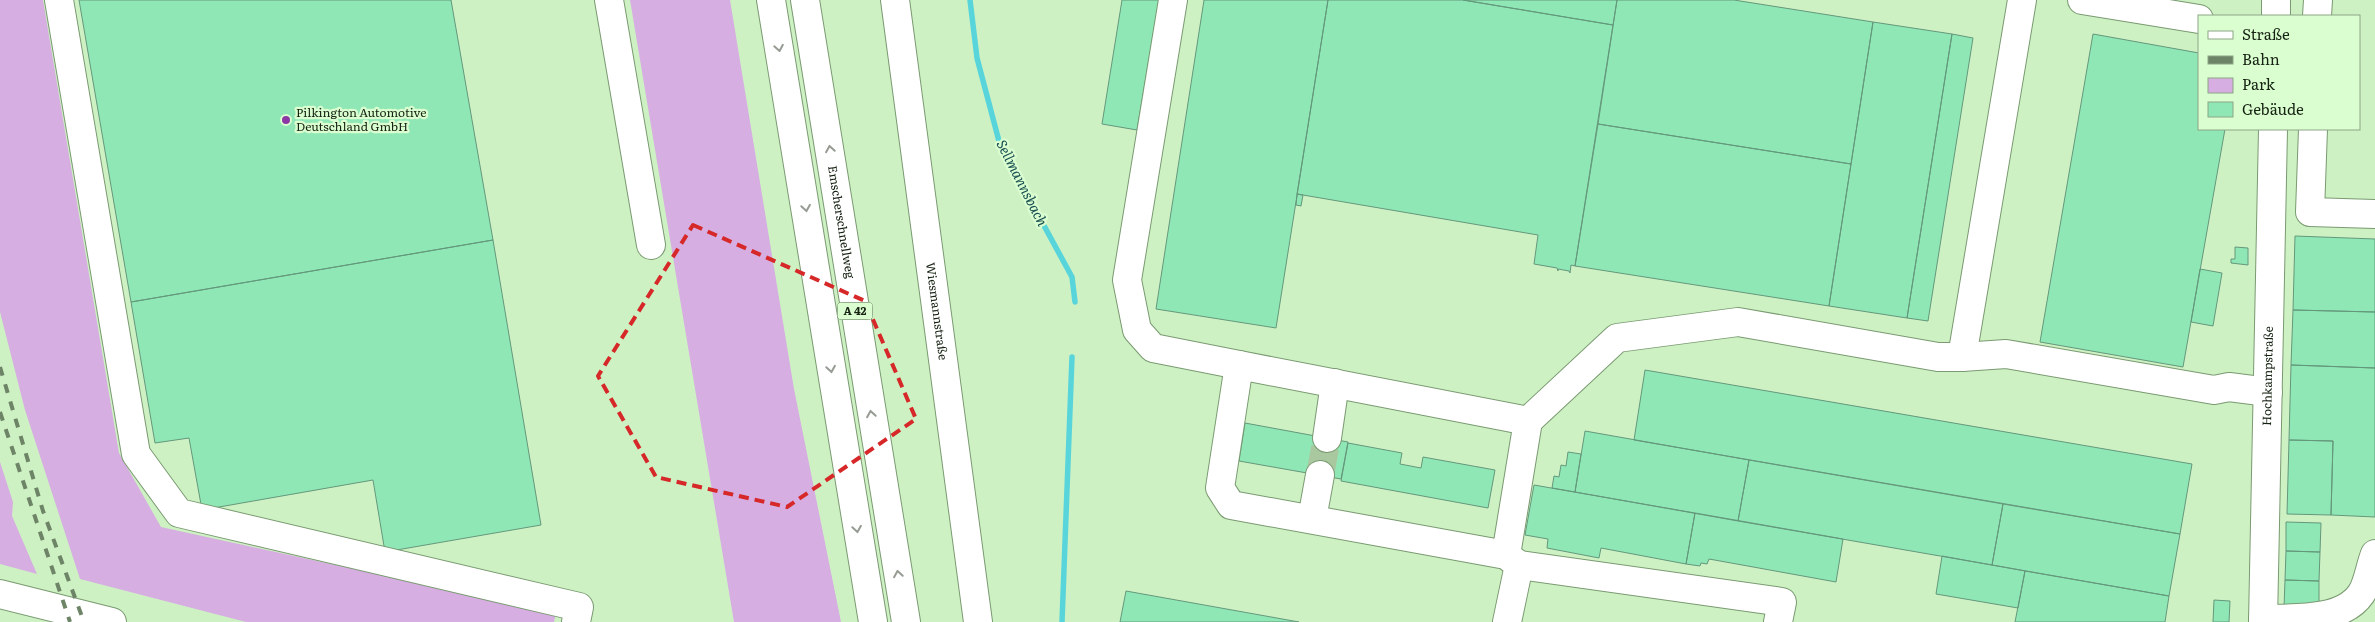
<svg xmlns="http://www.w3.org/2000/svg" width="2375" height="622" viewBox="0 0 2375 622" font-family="Literata,serif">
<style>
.green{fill:#d6aee1}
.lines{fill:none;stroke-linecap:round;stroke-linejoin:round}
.stream{stroke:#58d5da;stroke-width:5.5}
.building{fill:#8fe7b6;stroke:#64987b}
.minor-tunnel{stroke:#a9c8a0;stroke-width:28;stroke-dasharray:28 14;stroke-linecap:butt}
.minor-casing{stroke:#7a9a71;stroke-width:30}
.highway-casing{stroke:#7a9a71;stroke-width:30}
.minor{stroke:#fff;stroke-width:28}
.highway{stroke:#fff;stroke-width:28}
.rail{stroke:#6d8466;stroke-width:4;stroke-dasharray:9 9;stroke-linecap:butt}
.oneway{stroke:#969c94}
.marked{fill:none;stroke:#d62828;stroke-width:4;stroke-dasharray:10 6;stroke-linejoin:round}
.poi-dot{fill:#8d37a4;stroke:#dbfed1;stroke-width:2}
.labels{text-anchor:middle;stroke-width:4.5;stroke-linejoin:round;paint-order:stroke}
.shield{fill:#dbfed1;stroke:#51644b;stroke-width:1}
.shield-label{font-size:11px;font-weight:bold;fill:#162212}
.poi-label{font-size:12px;fill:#162212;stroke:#dbfed1;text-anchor:start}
.street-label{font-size:12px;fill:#162212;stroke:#dbfed1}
.water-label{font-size:14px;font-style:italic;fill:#164d4f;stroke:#dbfed1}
</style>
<rect width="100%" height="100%" fill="#cef1c4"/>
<path class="green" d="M 0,0 L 43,0 L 119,453 L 161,527 L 556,613 L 554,622 L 246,622 L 80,579 L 25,410 L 0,312 Z
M 630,0 L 730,0 L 794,389 L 841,622 L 734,622 Z
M 0,462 L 13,502 L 12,516 L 37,574 L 0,564 Z"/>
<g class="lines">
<path class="stream" d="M 970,0 L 977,58 L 1000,145 L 1072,277 L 1075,302
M 1062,622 L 1072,357"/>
</g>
<path class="building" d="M 79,0 L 451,0 L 493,240 L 131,302 Z
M 1122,0 L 1159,0 L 1137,130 L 1102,124 Z
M 1204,0 L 1328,0 L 1276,328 L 1156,309 Z
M 1328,0 L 1463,0 L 1613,25 L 1575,266 L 1571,265 L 1570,273 L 1569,271 L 1558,269 L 1558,271 L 1557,268 L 1534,264 L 1538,235 L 1297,194 Z
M 1463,0 L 1617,0 L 1613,25 Z
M 1617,0 L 1734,0 L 1873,22 L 1851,164 L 1598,124 Z
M 1873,22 L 1952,34 L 1907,318 L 1829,306 Z
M 1952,34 L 1973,38 L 1928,321 L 1907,318 Z
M 2093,34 L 2199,53 L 2199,129 L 2225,129 L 2183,367 L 2040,342 Z
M 1598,124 L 1851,164 L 1829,306 L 1575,266 Z
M 1297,194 L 1303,195 L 1301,206 L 1296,205 Z
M 2295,236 L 2375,239 L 2375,312 L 2293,310 Z
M 493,240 L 541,525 L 385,552 L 373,480 L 202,510 L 189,438 L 155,443 L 131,302 Z
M 2235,247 L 2248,248 L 2248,265 L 2231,263 L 2231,259 L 2235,259 Z
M 2200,269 L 2222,273 L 2213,326 L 2191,322 Z
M 2293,310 L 2375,312 L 2375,368 L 2291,365 Z
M 2291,365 L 2375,368 L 2375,517 L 2331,515 L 2333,441 L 2289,440 Z
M 1645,370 L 2192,464 L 2180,534 L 1634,440 Z
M 1245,423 L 1348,442 L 1341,479 L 1239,461 Z
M 1585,431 L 1749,460 L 1738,521 L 1575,492 Z
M 2289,440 L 2333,441 L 2331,515 L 2287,514 Z
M 1348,443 L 1402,453 L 1400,464 L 1421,468 L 1423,457 L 1495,470 L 1488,508 L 1341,481 Z
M 1568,452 L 1581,454 L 1575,492 L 1552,488 L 1554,476 L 1559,477 L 1561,465 L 1566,466 Z
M 1749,460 L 2003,504 L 1992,565 L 1738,521 Z
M 1534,485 L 1695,513 L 1686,564 L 1601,548 L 1599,558 L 1547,548 L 1548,539 L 1525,535 Z
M 2003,504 L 2180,534 L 2169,596 L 1992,565 Z
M 1695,513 L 1843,539 L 1836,582 L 1709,559 L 1707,564 L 1701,563 L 1700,566 L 1686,564 Z
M 2286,522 L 2321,523 L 2320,552 L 2286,551 Z
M 2286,551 L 2320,552 L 2319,581 L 2285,580 Z
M 1942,556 L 2025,571 L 2018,608 L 1936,594 Z
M 2025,571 L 2169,596 L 2165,622 L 2015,622 Z
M 2285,580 L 2319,581 L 2319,609 L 2284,608 Z
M 1126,591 L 1299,622 L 1120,622 Z
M 2214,600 L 2230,601 L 2229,622 L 2213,622 Z"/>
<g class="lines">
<path class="minor-tunnel" d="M 1320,475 L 1327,438"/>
<defs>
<g id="minor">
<path d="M 59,0 L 136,454 L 179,513 L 579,607 L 576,622"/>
<path d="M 609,0 L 651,245"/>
<path id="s1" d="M 895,0 L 978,622"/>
<path d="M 1173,0 L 1127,280 L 1137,330 L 1153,348 L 1239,365"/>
<path d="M 2082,0 L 2199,19"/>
<path d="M 2276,16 L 2276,0"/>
<path d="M 2317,16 L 2318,0"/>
<path d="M 2313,129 L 2310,212 L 2375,214"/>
<path d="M 1962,357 L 2006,354 L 2214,390 L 2229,387 L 2268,392"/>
<path d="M 1528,421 L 1617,338 L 1738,322 L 1938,357 L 1962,357 L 2022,0"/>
<path d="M 1327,438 L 1335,383"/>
<path d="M 1312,519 L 1320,475"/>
<path d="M 1506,555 L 1528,421 L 1239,365 L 1220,488 L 1231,505 L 1506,555 L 1519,565 L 1507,622"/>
<path d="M 1519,565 L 1782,602 L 1778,622"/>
<path d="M 0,594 L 112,622"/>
<path d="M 2263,619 C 2292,618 2342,622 2361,594 C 2368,584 2370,566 2375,554"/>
<path id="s2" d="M 2263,622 L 2273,129"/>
</g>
<g id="highway">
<path d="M 771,0 L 873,622"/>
<path id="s3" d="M 805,0 L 906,622"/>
</g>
</defs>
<use href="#minor" class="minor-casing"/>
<use href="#highway" class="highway-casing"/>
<use href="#minor" class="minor"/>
<use href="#highway" class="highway"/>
<path class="rail" d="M 0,367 L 43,511 L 84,622
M 0,412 L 70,622"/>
</g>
<defs><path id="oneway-chevron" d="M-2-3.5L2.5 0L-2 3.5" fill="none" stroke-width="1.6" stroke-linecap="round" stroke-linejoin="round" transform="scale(1.25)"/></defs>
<g class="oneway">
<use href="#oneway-chevron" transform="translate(779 48) rotate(80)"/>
<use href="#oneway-chevron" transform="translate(830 149) rotate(-99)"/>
<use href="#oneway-chevron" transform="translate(806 208) rotate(81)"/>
<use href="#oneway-chevron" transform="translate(831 369) rotate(81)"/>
<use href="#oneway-chevron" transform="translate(871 414) rotate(-99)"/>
<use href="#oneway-chevron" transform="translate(857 529) rotate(81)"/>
<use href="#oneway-chevron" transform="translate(898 574) rotate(-99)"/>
</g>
<path class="marked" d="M 693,225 L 865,301 L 916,419 L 787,507 L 656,477 L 598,376 Z"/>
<circle class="poi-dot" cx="286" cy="120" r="5"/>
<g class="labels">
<rect class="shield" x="837.5" y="302.5" width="35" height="17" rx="4"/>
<g class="shield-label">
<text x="855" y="315">A 42</text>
</g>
<g class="poi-label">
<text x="296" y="117">Pilkington Automotive<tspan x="296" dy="14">Deutschland GmbH</tspan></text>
</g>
<g class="street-label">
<text dy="4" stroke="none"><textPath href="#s3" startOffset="225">Emscherschnellweg</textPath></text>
<text dy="4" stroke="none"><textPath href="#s1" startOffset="314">Wiesmannstraße</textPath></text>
<text dy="4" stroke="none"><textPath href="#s2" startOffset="246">Hochkampstraße</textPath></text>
</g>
<g class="water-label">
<text transform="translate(1022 183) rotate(63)" y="5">Sellmannsbach</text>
</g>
</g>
<rect x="2198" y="15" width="162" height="115" fill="#dbfed1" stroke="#8ca685"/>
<rect x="2208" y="31" width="25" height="8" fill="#ffffff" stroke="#8ca685"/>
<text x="2242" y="40" font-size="15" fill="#162212">Straße</text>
<rect x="2208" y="56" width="25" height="8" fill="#6d8466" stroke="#8ca685"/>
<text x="2242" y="65" font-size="15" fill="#162212">Bahn</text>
<rect x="2208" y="78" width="25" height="15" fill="#d6aee1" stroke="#8ca685"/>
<text x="2242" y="90" font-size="15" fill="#162212">Park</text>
<rect x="2208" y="102" width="25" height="15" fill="#8fe7b6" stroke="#8ca685"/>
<text x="2242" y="115" font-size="15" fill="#162212">Gebäude</text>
</svg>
